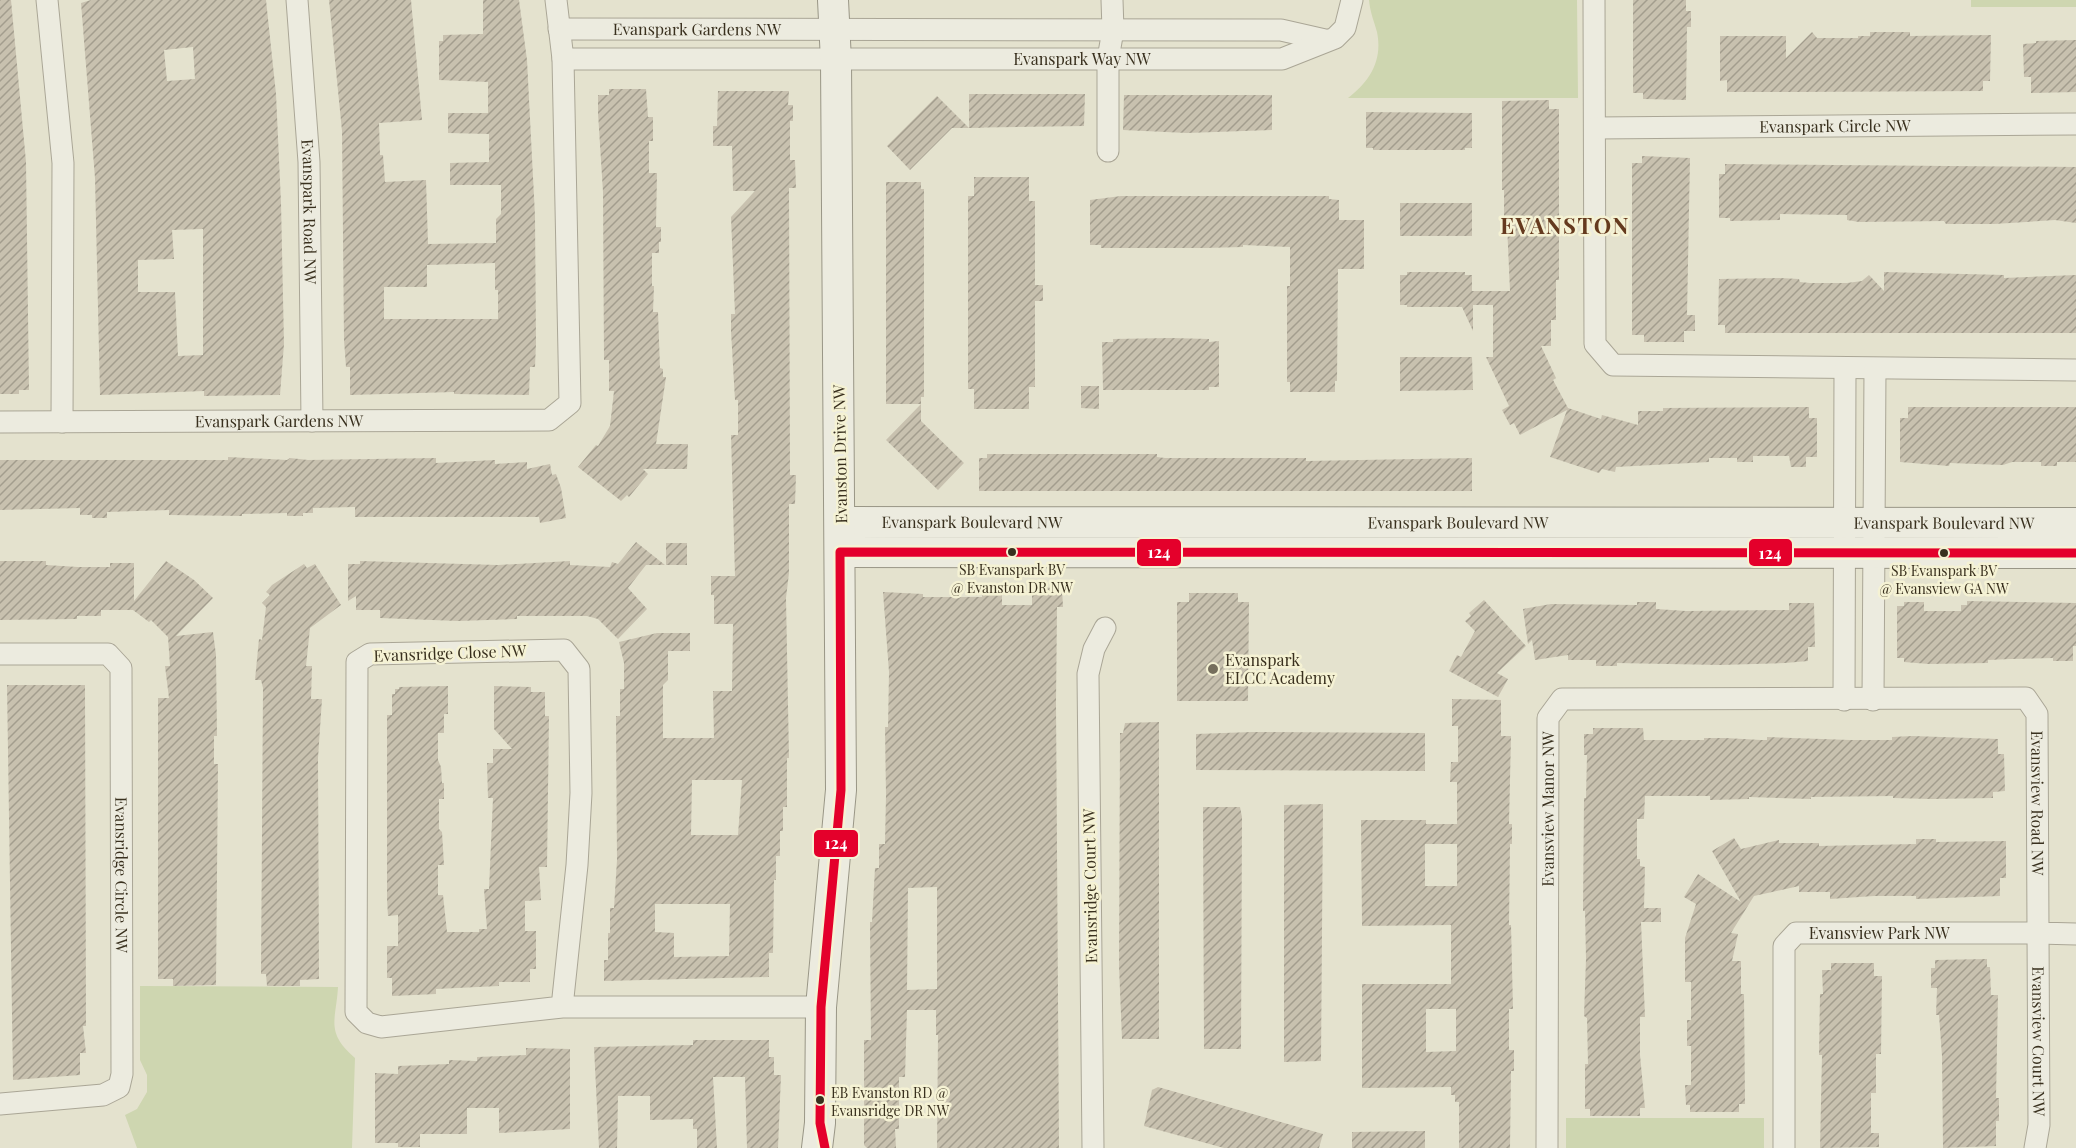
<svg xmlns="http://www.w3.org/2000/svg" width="2076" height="1148" viewBox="0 0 2076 1148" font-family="'Playfair Display',serif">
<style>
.green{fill:#ced6b0}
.building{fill:url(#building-hatch);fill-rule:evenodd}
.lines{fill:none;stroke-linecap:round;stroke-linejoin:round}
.street-casing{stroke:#aaa696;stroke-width:23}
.secondary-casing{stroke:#999686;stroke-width:32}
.street{stroke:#ecebdf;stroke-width:21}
.secondary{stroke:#ecebdf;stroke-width:30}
.bus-1-casing{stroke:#f5f2d4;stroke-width:14}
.bus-1{stroke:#e4002b;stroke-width:9}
.bus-dot{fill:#39301e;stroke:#f5f2d4;stroke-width:2}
.poi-dot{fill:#756e5c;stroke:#f5f2d4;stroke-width:2}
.labels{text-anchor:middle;stroke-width:5;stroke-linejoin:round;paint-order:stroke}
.bus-label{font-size:14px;fill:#39301e;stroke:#f5f2d4}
.street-label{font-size:16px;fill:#39301e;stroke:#f5f2d4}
.poi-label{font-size:16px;fill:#39301e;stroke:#f5f2d4;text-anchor:start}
.district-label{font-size:22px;font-weight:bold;letter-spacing:1.5px;fill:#653a1e;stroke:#f5f2d4}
.line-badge{stroke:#f5f2d4;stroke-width:2}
.badge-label{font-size:16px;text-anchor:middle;font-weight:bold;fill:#fff}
</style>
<defs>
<pattern id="building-hatch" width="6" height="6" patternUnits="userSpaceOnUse" patternTransform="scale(1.5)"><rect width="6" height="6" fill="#c8c1af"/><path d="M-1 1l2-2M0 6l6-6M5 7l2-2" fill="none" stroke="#a39d8e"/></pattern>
</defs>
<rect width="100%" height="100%" fill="#e4e2ce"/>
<path class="green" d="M 1369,0 L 1577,0 L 1578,98 L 1348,98 C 1369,82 1383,61 1377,32 C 1374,21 1370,12 1369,0 Z
M 1971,0 L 2076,0 L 2076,7 L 1971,7 Z
M 140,986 L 338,987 C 336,1021 325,1032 355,1058 L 352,1148 L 137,1148 L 125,1115 L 137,1109 L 147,1092 L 147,1075 L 140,1060 Z
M 1566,1118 L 1764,1118 L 1764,1148 L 1566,1148 Z"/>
<path class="building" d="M 0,0 L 11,0 L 26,162 L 29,390 L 19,390 L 19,394 L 0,394 Z
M 91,0 L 266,0 L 276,94 L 281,203 L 284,344 L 280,395 L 204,396 L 204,391 L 100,395 L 95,178 L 81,3 ZM 193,47 L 195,79 L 167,81 L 164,50 ZM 203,229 L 203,355 L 178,356 L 175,292 L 138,292 L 138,260 L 174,259 L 172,230 Z
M 329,0 L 411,0 L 422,120 L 379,123 L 380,155 L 383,155 L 385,182 L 426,180 L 428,244 L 496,243 L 496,219 L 501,214 L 501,185 L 450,185 L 450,163 L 489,162 L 489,134 L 448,133 L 448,113 L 488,113 L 488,82 L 439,80 L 439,41 L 443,41 L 443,35 L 483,34 L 483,0 L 519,0 L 527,60 L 535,216 L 536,343 L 535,367 L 530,367 L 529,395 L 454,394 L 454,392 L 350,395 L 350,367 L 346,367 L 344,340 L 342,131 ZM 495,263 L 495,290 L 498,290 L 498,319 L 384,319 L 384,287 L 427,287 L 427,265 Z
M 1633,0 L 1686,0 L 1686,11 L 1691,11 L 1691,27 L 1687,27 L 1686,100 L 1643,99 L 1643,93 L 1633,93 Z
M 1812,32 L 1817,38 L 1858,38 L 1858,36 L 1870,36 L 1870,32 L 1910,32 L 1910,36 L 1991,35 L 1990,81 L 1983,81 L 1983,91 L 1797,92 L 1727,92 L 1727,80 L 1720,81 L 1720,36 L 1786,36 L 1786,58 Z
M 2076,40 L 2076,92 L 2031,93 L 2031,77 L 2024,77 L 2023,44 L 2036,43 L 2036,41 Z
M 609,89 L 646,89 L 648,117 L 653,117 L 653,141 L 649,141 L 649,173 L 657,173 L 656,227 L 661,227 L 661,242 L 659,242 L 659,253 L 652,253 L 652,286 L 654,286 L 653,312 L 658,312 L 660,368 L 663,369 L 663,377 L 666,377 L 656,444 L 688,444 L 687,469 L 643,469 L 648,474 L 629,497 L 627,495 L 621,501 L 578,467 L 596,445 L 598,446 L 610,426 L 614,391 L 609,391 L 609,360 L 604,360 L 603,192 L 598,113 L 598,95 L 609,95 Z
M 718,91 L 789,91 L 788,105 L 793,105 L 793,121 L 790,121 L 790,160 L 795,160 L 796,188 L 789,188 L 790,475 L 796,475 L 795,504 L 789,504 L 789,573 L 786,598 L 789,758 L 787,758 L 787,807 L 783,807 L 783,831 L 780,831 L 780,856 L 776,856 L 776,880 L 774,880 L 773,953 L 769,953 L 769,977 L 604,981 L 604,960 L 608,960 L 608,933 L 610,933 L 610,908 L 614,908 L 617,860 L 616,716 L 620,716 L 620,689 L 624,689 L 624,663 L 619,642 L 657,633 L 690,633 L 690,651 L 668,651 L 668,680 L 663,685 L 663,738 L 714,738 L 713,691 L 732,691 L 733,624 L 714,624 L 714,595 L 711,595 L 711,576 L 735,576 L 731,435 L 738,435 L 738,400 L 735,400 L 731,331 L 731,314 L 735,314 L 731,217 L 755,191 L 733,191 L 732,146 L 713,146 L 713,126 L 717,126 ZM 692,780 L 742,780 L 738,835 L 691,835 ZM 655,904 L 730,904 L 729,956 L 674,957 L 674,933 L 655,932 Z
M 969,94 L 1085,94 L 1084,126 L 952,128 L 910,170 L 887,146 L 937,96 L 969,128 Z
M 1124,95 L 1272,95 L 1272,130 L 1187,133 L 1123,130 Z
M 1549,100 L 1549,109 L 1559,109 L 1559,280 L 1556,280 L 1556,320 L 1551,320 L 1551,346 L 1541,346 L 1556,378 L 1553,380 L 1568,408 L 1601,419 L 1602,415 L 1638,425 L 1638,411 L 1663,411 L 1663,408 L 1809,407 L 1809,418 L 1817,418 L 1817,457 L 1806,457 L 1806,467 L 1791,467 L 1789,456 L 1753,456 L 1753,462 L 1737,462 L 1737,458 L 1709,458 L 1709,462 L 1616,467 L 1615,472 L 1602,469 L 1599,473 L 1550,457 L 1567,410 L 1520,435 L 1514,423 L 1510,425 L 1502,410 L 1509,406 L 1486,357 L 1493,357 L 1493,305 L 1473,305 L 1473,331 L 1462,307 L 1407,307 L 1407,305 L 1400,305 L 1400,275 L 1407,275 L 1407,272 L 1465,272 L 1465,275 L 1472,275 L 1472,291 L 1510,291 L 1507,224 L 1504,224 L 1504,190 L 1502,190 L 1502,101 Z
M 1366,112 L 1472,113 L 1472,148 L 1465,148 L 1465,150 L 1373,150 L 1373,148 L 1366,148 Z
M 1642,156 L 1690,158 L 1687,315 L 1695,315 L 1695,331 L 1684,331 L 1684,342 L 1644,342 L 1644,335 L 1632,335 L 1632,163 L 1642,163 Z
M 1725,164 L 2076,167 L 2076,223 L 2055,220 L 1994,224 L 1946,224 L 1944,221 L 1859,222 L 1847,220 L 1847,215 L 1780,214 L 1780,220 L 1730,221 L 1730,218 L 1719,218 L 1719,174 L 1725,174 Z
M 974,177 L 1029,177 L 1029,201 L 1035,201 L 1035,285 L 1043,285 L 1043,301 L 1035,301 L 1035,387 L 1029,387 L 1029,409 L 974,409 L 974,389 L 968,389 L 968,196 L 974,196 Z
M 886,182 L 921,182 L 921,189 L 924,189 L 924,397 L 921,397 L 921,404 L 886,404 Z
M 1121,196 L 1329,196 L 1329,199 L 1339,200 L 1339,220 L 1364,220 L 1364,269 L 1338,269 L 1337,381 L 1335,381 L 1335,392 L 1290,392 L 1290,382 L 1287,382 L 1287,286 L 1290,286 L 1290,247 L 1243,245 L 1243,247 L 1205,248 L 1101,248 L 1101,245 L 1090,245 L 1090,200 Z
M 1400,203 L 1472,203 L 1472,236 L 1400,236 Z
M 1884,272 L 2004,275 L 2004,278 L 2076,275 L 2076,333 L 1725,333 L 1725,325 L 1718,325 L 1719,279 L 1780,278 L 1799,279 L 1800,282 L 1810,283 L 1847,283 L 1862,281 L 1869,275 L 1884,291 Z
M 1171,338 L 1209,339 L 1209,342 L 1219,341 L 1219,387 L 1209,387 L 1209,390 L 1103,390 L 1102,342 L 1113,342 L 1113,339 Z
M 1400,357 L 1472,357 L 1473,390 L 1400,391 Z
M 1081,386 L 1099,386 L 1099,409 L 1081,408 Z
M 921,404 L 921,421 L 964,463 L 938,490 L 886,440 Z
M 1908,407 L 2076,407 L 2076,462 L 2057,462 L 2057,466 L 2041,466 L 2041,462 L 2012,462 L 2003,465 L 1950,463 L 1949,466 L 1900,462 L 1900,418 L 1908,418 Z
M 987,454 L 1157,454 L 1157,457 L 1165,458 L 1306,458 L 1306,461 L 1472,458 L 1472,491 L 979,491 L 979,458 L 987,458 Z
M 228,457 L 287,460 L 290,458 L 308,460 L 436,458 L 436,463 L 495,460 L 495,464 L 527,462 L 527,469 L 550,464 L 552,475 L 556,474 L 561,488 L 566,518 L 540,523 L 539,517 L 355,517 L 355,507 L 313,508 L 313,513 L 303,513 L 303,516 L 287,516 L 287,513 L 242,514 L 242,516 L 169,515 L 169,510 L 107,512 L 107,518 L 92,518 L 92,515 L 80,515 L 80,508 L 0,510 L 0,460 L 228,460 Z
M 636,542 L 665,565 L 646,565 L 628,588 L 647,609 L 618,639 L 598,619 L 587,616 L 517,616 L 517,619 L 458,621 L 380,618 L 380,610 L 356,610 L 356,596 L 348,601 L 348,564 L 360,564 L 360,561 L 498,565 L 570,561 L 570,565 L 610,567 L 612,562 L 618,564 Z
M 666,543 L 687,543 L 687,565 L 666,565 Z
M 0,561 L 46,561 L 46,565 L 78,567 L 110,567 L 110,563 L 134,563 L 134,601 L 166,561 L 194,580 L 213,598 L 176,636 L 213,632 L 216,655 L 217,736 L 214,736 L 214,764 L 218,764 L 216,985 L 173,986 L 173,979 L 158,979 L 158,698 L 169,698 L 165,666 L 170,666 L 168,637 L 151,620 L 149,622 L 133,610 L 101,610 L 101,616 L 77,616 L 77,619 L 0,620 Z
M 304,564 L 307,568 L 315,564 L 341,605 L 310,628 L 306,666 L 312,666 L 311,699 L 322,699 L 318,758 L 319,979 L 300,980 L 300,986 L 267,986 L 266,974 L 261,974 L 263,688 L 261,680 L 255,680 L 259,639 L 262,640 L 266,607 L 262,603 L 270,595 L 266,592 L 272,585 Z
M 982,587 L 1002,587 L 1002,605 L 1032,605 L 1032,587 L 1062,588 L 1063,607 L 1057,607 L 1056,702 L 1059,1148 L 937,1148 L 938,1035 L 936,1035 L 936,1010 L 907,1010 L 905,1077 L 899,1077 L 899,1129 L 895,1129 L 896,1148 L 867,1148 L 864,1145 L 864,1040 L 871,1040 L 870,922 L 872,922 L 875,868 L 879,868 L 879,844 L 885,844 L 886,795 L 885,727 L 888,727 L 889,672 L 883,592 L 923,594 L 923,597 L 982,597 ZM 937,887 L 937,989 L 907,990 L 908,888 Z
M 1189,593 L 1238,593 L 1238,602 L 1249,602 L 1248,701 L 1177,701 L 1177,602 L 1189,602 Z
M 1484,600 L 1526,646 L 1497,673 L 1508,679 L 1498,697 L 1449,671 L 1457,655 L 1461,657 L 1475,631 L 1465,621 L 1471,616 L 1469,613 Z
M 1967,601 L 2076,603 L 2076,646 L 2073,646 L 2073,661 L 2053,661 L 2053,658 L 2011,659 L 1988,660 L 1988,663 L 1929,664 L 1904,662 L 1904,658 L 1897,658 L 1897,606 L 1904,606 L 1904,602 L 1924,602 L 1924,611 L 1961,611 L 1961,605 L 1967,605 Z
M 1637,602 L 1656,602 L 1656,609 L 1686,611 L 1789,610 L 1789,603 L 1814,603 L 1815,647 L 1808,647 L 1808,661 L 1785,663 L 1720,665 L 1617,663 L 1617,666 L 1596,666 L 1596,660 L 1568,660 L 1568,655 L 1535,660 L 1532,640 L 1528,644 L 1523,609 L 1551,604 L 1637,605 Z
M 7,685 L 85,685 L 86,1026 L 83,1026 L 86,1053 L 80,1053 L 80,1075 L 13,1080 Z
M 448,686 L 448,714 L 444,714 L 444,733 L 438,733 L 438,760 L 441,767 L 442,783 L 444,783 L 444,799 L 439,799 L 439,829 L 442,832 L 444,865 L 438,865 L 438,895 L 443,895 L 447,932 L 479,932 L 479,929 L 487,929 L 484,889 L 489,889 L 493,798 L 488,798 L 487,763 L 493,763 L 493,749 L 512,749 L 494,729 L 494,686 L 531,687 L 531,692 L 545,692 L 545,716 L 549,716 L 547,867 L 539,867 L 541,900 L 525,901 L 525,931 L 536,931 L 536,969 L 530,969 L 530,982 L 499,982 L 499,986 L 436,989 L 436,994 L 392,996 L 392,978 L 387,978 L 387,946 L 398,946 L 398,915 L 388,916 L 387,899 L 387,715 L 392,715 L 392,694 L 395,694 L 395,689 L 399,689 L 399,687 Z
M 1452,699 L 1501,700 L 1501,736 L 1511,736 L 1509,824 L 1512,824 L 1512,844 L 1510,844 L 1509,925 L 1511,925 L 1513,1009 L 1509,1009 L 1509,1050 L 1514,1050 L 1514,1071 L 1511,1071 L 1510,1148 L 1459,1148 L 1459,1102 L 1455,1102 L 1455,1095 L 1451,1095 L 1451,1087 L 1362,1088 L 1362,984 L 1451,984 L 1451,925 L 1362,926 L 1361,820 L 1426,820 L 1426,824 L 1457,824 L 1457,782 L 1450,782 L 1451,762 L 1458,762 L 1458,726 L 1452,726 ZM 1425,844 L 1457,844 L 1457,886 L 1425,886 ZM 1426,1009 L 1456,1009 L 1456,1051 L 1426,1052 Z
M 1159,722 L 1159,1039 L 1122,1039 L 1119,966 L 1120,733 L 1123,733 L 1125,723 Z
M 1593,728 L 1643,728 L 1644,740 L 1704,740 L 1704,738 L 1725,738 L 1761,740 L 1767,740 L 1767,737 L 1850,740 L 1892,740 L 1892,737 L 1913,736 L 1998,739 L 1998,754 L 2004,754 L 2005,791 L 1993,792 L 1993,798 L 1931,799 L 1893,798 L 1893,796 L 1811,797 L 1811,799 L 1749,797 L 1749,799 L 1710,800 L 1710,796 L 1645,796 L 1644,819 L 1637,819 L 1637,859 L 1640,859 L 1640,866 L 1645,867 L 1644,908 L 1661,908 L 1661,922 L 1641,922 L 1645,1017 L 1640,1017 L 1640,1055 L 1645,1108 L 1640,1108 L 1640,1116 L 1590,1116 L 1590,1109 L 1585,1109 L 1585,1064 L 1588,1064 L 1587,1018 L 1584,1016 L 1586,959 L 1585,911 L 1583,911 L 1584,798 L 1586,798 L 1587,755 L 1584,755 L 1584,734 L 1593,734 Z
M 1252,732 L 1425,733 L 1425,771 L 1196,770 L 1196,734 Z
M 1323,804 L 1321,1061 L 1284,1062 L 1284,805 Z
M 1203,807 L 1240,807 L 1242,817 L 1241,1049 L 1204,1049 Z
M 1734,838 L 1741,849 L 1779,840 L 1779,843 L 1819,843 L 1819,846 L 1916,844 L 1916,839 L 1936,839 L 1936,842 L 2006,841 L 2006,878 L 2000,878 L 2000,896 L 1916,899 L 1916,896 L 1874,896 L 1830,899 L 1830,892 L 1799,892 L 1799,886 L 1754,896 L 1731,933 L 1738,934 L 1732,961 L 1741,961 L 1741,994 L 1744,994 L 1745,1104 L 1739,1104 L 1739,1112 L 1690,1112 L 1690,1105 L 1686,1105 L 1685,1085 L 1691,1085 L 1691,1046 L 1687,1046 L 1687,1020 L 1691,1020 L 1691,982 L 1685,982 L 1685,938 L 1696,904 L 1684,897 L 1698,874 L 1741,902 L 1712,851 Z
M 1987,959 L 1987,967 L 1990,967 L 1991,995 L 1998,995 L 1996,1098 L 1999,1098 L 1999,1121 L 1996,1121 L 1996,1146 L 1943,1148 L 1942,1056 L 1939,1015 L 1936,1015 L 1937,988 L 1931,988 L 1931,968 L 1935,968 L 1935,960 Z
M 1831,963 L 1874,963 L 1874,976 L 1882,976 L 1881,1054 L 1876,1054 L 1876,1093 L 1871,1093 L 1871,1133 L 1879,1133 L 1879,1147 L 1820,1148 L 1822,1055 L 1819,1055 L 1820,994 L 1823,994 L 1822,970 L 1831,970 Z
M 693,1040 L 769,1040 L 769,1057 L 774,1057 L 774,1075 L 781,1075 L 778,1148 L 747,1148 L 745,1077 L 713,1077 L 717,1148 L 697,1148 L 697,1129 L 693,1129 L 693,1119 L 650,1120 L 650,1096 L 618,1096 L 617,1148 L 599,1148 L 594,1047 L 693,1045 Z
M 526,1048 L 570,1049 L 570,1129 L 499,1133 L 499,1108 L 467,1108 L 467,1134 L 420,1134 L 420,1147 L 398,1147 L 398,1143 L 375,1143 L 375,1073 L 398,1074 L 398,1066 L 449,1064 L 449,1060 L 477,1061 L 477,1057 L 526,1055 Z
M 1158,1087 L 1323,1134 L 1319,1148 L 1224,1148 L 1144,1126 L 1152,1090 Z
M 1425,1131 L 1425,1148 L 1352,1148 L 1352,1132 Z"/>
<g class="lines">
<defs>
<g id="street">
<path d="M 47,0 L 63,163 L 62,422"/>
<path id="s1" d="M 297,0 L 309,162 L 312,421"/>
<path d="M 1594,0 L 1595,344 L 1613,365 L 2076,370"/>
<path id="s2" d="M 559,29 L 1281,30 L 1325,40"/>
<path id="s3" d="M 563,59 L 1282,59 L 1335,38 L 1345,28 L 1352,0"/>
<path id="s4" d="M 1595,128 L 2076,124"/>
<path d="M 1108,151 L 1108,59 L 1113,30 L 1112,0"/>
<path id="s5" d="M 0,422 L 549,420 L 570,403 L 563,59 L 556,0"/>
<path id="s6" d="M 0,654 L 108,654 L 121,668 L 122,1074 L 119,1087 L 103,1095 L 0,1104"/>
<path d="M 1844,700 L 1845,369"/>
<path d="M 1873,700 L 1875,369"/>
<path d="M 562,1007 L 577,865 L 581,793 L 579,669 L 564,650 L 370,654 L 357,662 L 356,1012 L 367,1023 L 381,1027 L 562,1007 L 821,1007"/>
<path d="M 1093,1148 L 1088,674 L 1094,649 L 1105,628"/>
<path id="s7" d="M 1547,1148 L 1548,718 L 1562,699 L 2026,698 L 2037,714 L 2038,933 L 2076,934"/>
<path id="s8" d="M 1784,1148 L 1784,946 L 1796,933 L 2038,933 L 2039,1125 L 2035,1148"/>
</g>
<g id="secondary">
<path id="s9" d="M 840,522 L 2076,523"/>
<path d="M 840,552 L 2076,553"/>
<path d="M 817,1148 L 820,1123 L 821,1007 L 841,790 L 836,61 L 833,0"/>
</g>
</defs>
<use href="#street" class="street-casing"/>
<use href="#secondary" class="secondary-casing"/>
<use href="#street" class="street"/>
<use href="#secondary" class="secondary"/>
<defs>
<path id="bus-1" d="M 825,1148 L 820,1123 L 821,1007 L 841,790 L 840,552 L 2076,553"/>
</defs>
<use href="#bus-1" class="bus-1-casing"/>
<use href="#bus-1" class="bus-1"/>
</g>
<g class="bus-dot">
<circle cx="1012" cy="552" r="5"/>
<circle cx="1944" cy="553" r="5"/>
<circle cx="820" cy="1100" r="5"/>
</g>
<circle class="poi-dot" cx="1213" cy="669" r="6"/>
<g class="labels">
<g class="bus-label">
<text x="1012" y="575">SB Evanspark BV<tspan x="1012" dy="18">@ Evanston DR NW</tspan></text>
<text x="1944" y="576">SB Evanspark BV<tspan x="1944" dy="18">@ Evansview GA NW</tspan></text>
<text x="831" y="1098" text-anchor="start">EB Evanston RD @<tspan x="831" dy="18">Evansridge DR NW</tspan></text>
</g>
<g class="street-label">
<text dy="6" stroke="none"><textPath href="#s2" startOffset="138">Evanspark Gardens NW</textPath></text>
<text dy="6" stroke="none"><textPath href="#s3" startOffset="519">Evanspark Way NW</textPath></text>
<text dy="6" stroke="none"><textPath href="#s4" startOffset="240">Evanspark Circle NW</textPath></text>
<text dy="6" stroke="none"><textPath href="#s1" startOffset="212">Evanspark Road NW</textPath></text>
<text dy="6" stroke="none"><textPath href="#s5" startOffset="279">Evanspark Gardens NW</textPath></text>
<text transform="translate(840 454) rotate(-91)" y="6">Evanston Drive NW</text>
<text dy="6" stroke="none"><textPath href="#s9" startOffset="132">Evanspark Boulevard NW</textPath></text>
<text dy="6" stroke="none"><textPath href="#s9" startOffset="618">Evanspark Boulevard NW</textPath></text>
<text dy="6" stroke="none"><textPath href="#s9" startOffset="1104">Evanspark Boulevard NW</textPath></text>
<text transform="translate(450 653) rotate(-2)" y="6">Evansridge Close NW</text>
<text dy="6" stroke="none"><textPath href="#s7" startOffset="1026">Evansview Road NW</textPath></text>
<text dy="6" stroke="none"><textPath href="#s7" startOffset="339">Evansview Manor NW</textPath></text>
<text dy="6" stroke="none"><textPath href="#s6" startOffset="334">Evansridge Circle NW</textPath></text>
<text transform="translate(1090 886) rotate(-91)" y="6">Evansridge Court NW</text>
<text dy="6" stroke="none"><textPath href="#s8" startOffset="303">Evansview Park NW</textPath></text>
<text dy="6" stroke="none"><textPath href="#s8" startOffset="570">Evansview Court NW</textPath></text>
</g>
<g class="poi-label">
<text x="1225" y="666">Evanspark<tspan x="1225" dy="18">ELCC Academy</tspan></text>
</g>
<g class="district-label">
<text x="1565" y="234">EVANSTON</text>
</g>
</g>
<g class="line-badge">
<rect x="1136" y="538" width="46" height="29" rx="6" fill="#e4002b"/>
<rect x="1748" y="538" width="45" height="29" rx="6" fill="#e4002b"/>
<rect x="813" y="829" width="46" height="29" rx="6" fill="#e4002b"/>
</g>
<g class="badge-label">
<text x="1159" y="558">124</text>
<text x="1770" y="559">124</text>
<text x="836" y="849">124</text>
</g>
</svg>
